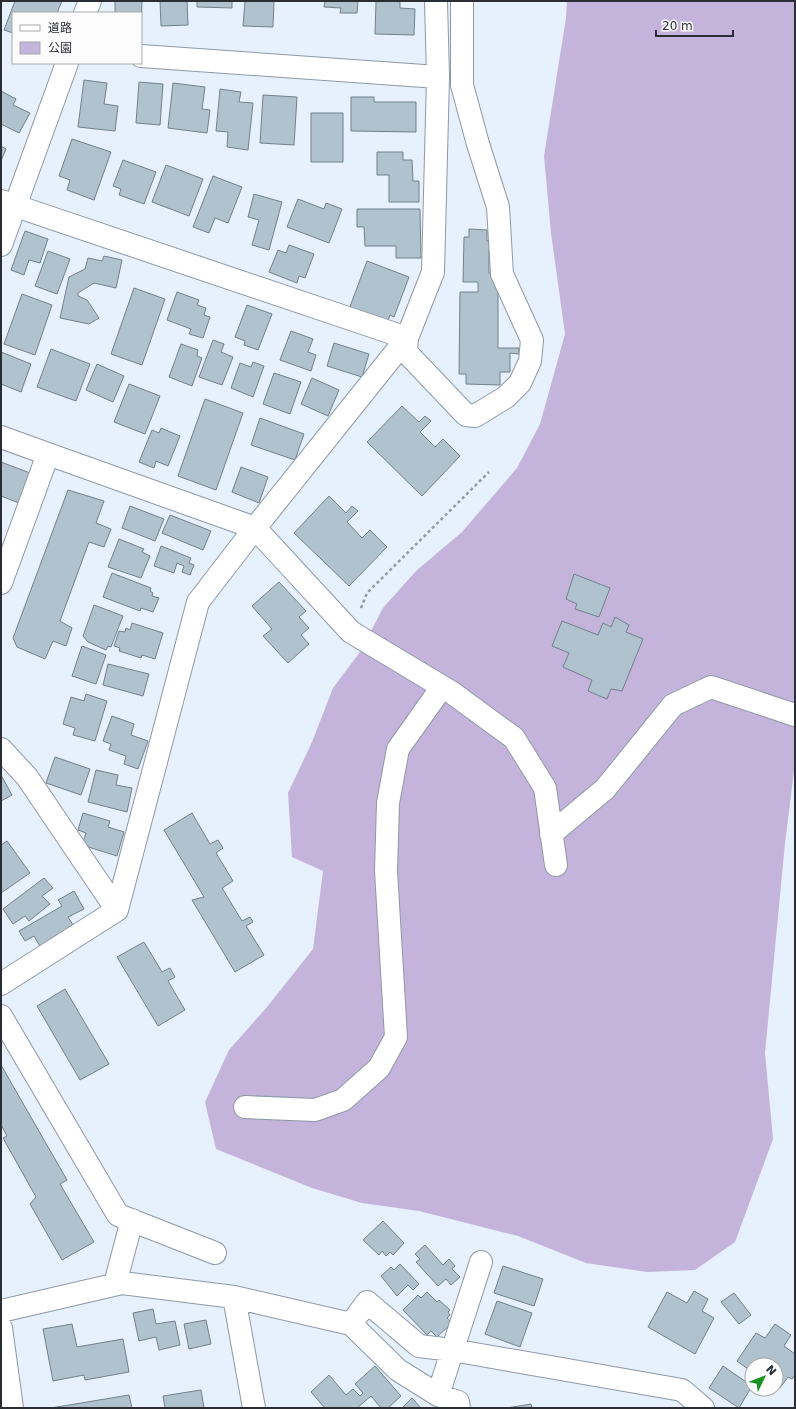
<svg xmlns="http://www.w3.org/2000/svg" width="796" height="1409" viewBox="0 0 796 1409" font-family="'DejaVu Sans','Noto Sans JP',sans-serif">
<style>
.green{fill:#c4b4dc}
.building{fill:#b0c2cd;stroke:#71818c}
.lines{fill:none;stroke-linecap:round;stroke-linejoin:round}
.minor-casing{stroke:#8e98a7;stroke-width:24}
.path{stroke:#939aa4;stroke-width:2.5;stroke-dasharray:3 3;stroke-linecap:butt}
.minor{stroke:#fff;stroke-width:22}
</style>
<rect width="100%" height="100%" fill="#e7f0fd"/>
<path class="green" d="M 567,1 L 795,1 L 795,763 L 785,843 L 765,1053 L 773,1139 L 735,1242 L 695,1270 L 647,1272 L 586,1263 L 518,1236 L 419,1211 L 362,1203 L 312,1188 L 216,1149 L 205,1102 L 229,1050 L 267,1007 L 313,949 L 323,871 L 292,857 L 288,793 L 312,742 L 333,688 L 360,652 L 383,608 L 416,571 L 462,532 L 517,468 L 540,424 L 565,334 L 551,233 L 544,156 L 566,18 Z"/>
<path class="building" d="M 15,1 L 62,1 L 57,13 L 13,13 L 13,33 L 4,30 Z
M 115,1 L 142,1 L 141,32 L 141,13 L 115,13 Z
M 160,1 L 187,1 L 188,25 L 161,26 Z
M 197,1 L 232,1 L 232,8 L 197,7 Z
M 245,1 L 274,1 L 273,27 L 243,26 Z
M 325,1 L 358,1 L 357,13 L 340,13 L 341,8 L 324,7 Z
M 376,1 L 400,1 L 400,8 L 415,9 L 414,35 L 375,34 Z
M 84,80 L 107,83 L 104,104 L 118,106 L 115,131 L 78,127 Z
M 139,82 L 163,84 L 160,125 L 136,123 Z
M 173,83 L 205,87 L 202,109 L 210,110 L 207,133 L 168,128 Z
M 220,89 L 241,92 L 239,102 L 253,103 L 248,150 L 227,147 L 228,132 L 216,131 Z
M 1,91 L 16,99 L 13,105 L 30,113 L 19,133 L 1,124 Z
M 263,95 L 297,97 L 294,145 L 260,143 Z
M 351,97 L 374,97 L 374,102 L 416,102 L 416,132 L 351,131 Z
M 311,113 L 343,113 L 343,162 L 311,162 Z
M 72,139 L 111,152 L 94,200 L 67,190 L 70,180 L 59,176 Z
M 1,146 L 6,149 L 1,161 Z
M 377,152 L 403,152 L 403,160 L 412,160 L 413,181 L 419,181 L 419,202 L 389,202 L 389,175 L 377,175 Z
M 123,160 L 156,172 L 144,204 L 119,195 L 121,189 L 113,186 Z
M 166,165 L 203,179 L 189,216 L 152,202 Z
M 213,176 L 242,187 L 228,223 L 215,218 L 209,233 L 193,227 Z
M 254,194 L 282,202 L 269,250 L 252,245 L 259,220 L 248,217 Z
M 298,199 L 324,209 L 326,203 L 342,209 L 329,243 L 287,227 Z
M 357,209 L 420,209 L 421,258 L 396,258 L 396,246 L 365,246 L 364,227 L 357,227 Z
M 469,229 L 487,230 L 487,241 L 495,241 L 495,250 L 489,250 L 489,273 L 498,273 L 498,348 L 519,348 L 519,354 L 510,353 L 510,372 L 500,372 L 500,385 L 466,384 L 466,374 L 459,374 L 460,292 L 478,292 L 478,282 L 463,282 L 464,237 L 469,237 Z
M 25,231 L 48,239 L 40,263 L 29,260 L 24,275 L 11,270 Z
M 289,245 L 314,254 L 305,278 L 299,276 L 297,283 L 269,272 L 278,250 L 286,253 Z
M 48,251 L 70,259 L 57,294 L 35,286 Z
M 104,256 L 122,260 L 116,288 L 94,283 L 78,293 L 78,296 L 87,300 L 99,318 L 89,324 L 60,318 L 69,277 L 85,269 L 88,258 L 102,261 Z
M 367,261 L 409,277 L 394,317 L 390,315 L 386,326 L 348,312 Z
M 134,288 L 165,299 L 142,365 L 111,354 Z
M 177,292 L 199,300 L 197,305 L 206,308 L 204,315 L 210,317 L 203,338 L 189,334 L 191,329 L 167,320 Z
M 22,294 L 52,305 L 35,355 L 4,344 Z
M 247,305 L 272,314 L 258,350 L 244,345 L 245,341 L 235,337 Z
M 291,331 L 313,339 L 308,352 L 316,355 L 311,371 L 280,360 Z
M 213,340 L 224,344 L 221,352 L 233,357 L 222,385 L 199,377 Z
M 334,343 L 369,354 L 362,377 L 327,366 Z
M 181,344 L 198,350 L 197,356 L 202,358 L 192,386 L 169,377 Z
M 51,349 L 90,364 L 76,401 L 37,387 Z
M 1,352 L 31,364 L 21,392 L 1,384 Z
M 253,362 L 264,366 L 253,397 L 231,388 L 240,363 L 251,367 Z
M 97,364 L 124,376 L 113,402 L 86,390 Z
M 274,373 L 301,382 L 290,414 L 263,404 Z
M 312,378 L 339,390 L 328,416 L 301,404 Z
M 129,384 L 160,396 L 145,434 L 114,422 Z
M 205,399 L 243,413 L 216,490 L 178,476 Z
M 402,406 L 419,422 L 425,416 L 431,421 L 420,432 L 435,447 L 443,439 L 460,456 L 422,496 L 367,442 Z
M 260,418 L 304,434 L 295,460 L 251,445 Z
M 161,428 L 180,436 L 168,466 L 156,461 L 154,468 L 139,462 L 152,430 L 159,433 Z
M 1,462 L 30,473 L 19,503 L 1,496 Z
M 241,467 L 268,477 L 259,503 L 232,492 Z
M 68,490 L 104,501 L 96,523 L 111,529 L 104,547 L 89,542 L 60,621 L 72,628 L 66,646 L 53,641 L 45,659 L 17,647 L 13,638 Z
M 329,496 L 346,513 L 352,506 L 358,511 L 347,522 L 362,538 L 370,530 L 387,547 L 349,586 L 294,533 Z
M 130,506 L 164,519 L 155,541 L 122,528 Z
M 170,515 L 211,531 L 203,550 L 162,533 Z
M 119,539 L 144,549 L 142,552 L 150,556 L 141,578 L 108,567 Z
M 161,546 L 191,558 L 189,563 L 194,565 L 190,575 L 182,572 L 184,566 L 177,563 L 174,573 L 154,566 Z
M 112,573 L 151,588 L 150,591 L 153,593 L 152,596 L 159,598 L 153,612 L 141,608 L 140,611 L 103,597 Z
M 574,574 L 610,588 L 599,617 L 575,609 L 577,604 L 566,599 Z
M 279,582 L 306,611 L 299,617 L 309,628 L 301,635 L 309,644 L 288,663 L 263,636 L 272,629 L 252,606 Z
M 94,605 L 123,616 L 111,647 L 108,646 L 106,650 L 88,642 L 83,636 Z
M 615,617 L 629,625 L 626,632 L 643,639 L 622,691 L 611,689 L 607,699 L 588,691 L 592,680 L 563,667 L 569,653 L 552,646 L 562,621 L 598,635 L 603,623 L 611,627 Z
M 132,623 L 163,633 L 155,659 L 142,655 L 141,658 L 119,651 L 120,648 L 114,646 L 119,631 L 125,632 L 126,628 L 130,630 Z
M 82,646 L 106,655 L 96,684 L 72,676 Z
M 108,664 L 149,674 L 143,696 L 103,685 Z
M 86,694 L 107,701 L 95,741 L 73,735 L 75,728 L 63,724 L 71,697 L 84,701 Z
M 112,716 L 134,724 L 131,735 L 148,741 L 138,769 L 124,764 L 126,756 L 109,750 L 111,744 L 103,741 Z
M 55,757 L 90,769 L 81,795 L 46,783 Z
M 96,770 L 118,775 L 116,785 L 132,788 L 127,812 L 88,802 Z
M 1,775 L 12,795 L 1,801 Z
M 83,813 L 110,821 L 108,827 L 124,832 L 117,856 L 82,845 L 86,833 L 78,830 Z
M 192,813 L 210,844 L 218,840 L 223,848 L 216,853 L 233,881 L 222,888 L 242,921 L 250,917 L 253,922 L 246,926 L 264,955 L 235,972 L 192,900 L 204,897 L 164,830 Z
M 7,841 L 30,873 L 1,893 L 1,845 Z
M 44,878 L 53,888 L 42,896 L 50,904 L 29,921 L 25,916 L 13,924 L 3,909 Z
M 74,891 L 84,909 L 68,917 L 75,928 L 41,948 L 34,936 L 25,941 L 19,931 L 62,906 L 58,900 Z
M 144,942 L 162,972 L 170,968 L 175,977 L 168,981 L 185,1010 L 158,1026 L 117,957 Z
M 65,989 L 109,1064 L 80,1080 L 37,1006 Z
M 1,1065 L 67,1180 L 60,1184 L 94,1242 L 62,1260 L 30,1204 L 36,1197 L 3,1138 L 7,1136 L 1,1125 Z
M 383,1221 L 404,1243 L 393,1255 L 390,1252 L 386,1256 L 382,1251 L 379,1255 L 363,1240 Z
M 425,1245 L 443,1265 L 449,1259 L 455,1266 L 452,1269 L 460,1277 L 451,1285 L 446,1279 L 438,1286 L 416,1262 L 420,1259 L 415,1254 Z
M 400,1264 L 419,1284 L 413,1290 L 408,1285 L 397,1296 L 381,1276 L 391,1267 L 394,1270 Z
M 503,1266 L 543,1279 L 534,1306 L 494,1293 Z
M 694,1291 L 708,1299 L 702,1311 L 714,1318 L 695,1354 L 648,1327 L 667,1292 L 687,1303 Z
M 427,1292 L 437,1302 L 439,1300 L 450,1310 L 448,1312 L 450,1315 L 447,1318 L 452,1323 L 437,1337 L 431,1331 L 427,1335 L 403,1310 L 418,1295 L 421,1298 Z
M 734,1293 L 751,1315 L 739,1324 L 721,1302 Z
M 497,1301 L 532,1313 L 520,1347 L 485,1334 Z
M 153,1309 L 156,1324 L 175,1321 L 180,1345 L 159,1350 L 156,1337 L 139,1341 L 133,1313 Z
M 206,1320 L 211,1344 L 189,1349 L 184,1324 Z
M 72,1324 L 77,1347 L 123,1339 L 129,1372 L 85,1380 L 84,1375 L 53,1381 L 43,1329 Z
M 775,1324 L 791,1335 L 784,1346 L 795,1354 L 795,1375 L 792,1379 L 788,1377 L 780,1388 L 776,1386 L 776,1365 L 752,1365 L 752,1372 L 737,1361 L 756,1333 L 765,1338 Z
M 375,1366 L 401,1396 L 388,1408 L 381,1408 L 371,1396 L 357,1408 L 325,1408 L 311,1392 L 329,1375 L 346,1395 L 353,1389 L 360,1396 L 363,1393 L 355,1384 Z
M 723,1366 L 752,1386 L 739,1408 L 709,1388 Z
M 201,1390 L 204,1408 L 165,1408 L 163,1396 Z
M 129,1395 L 132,1408 L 51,1408 Z
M 412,1398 L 421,1408 L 402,1408 Z
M 531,1404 L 532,1408 L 507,1408 Z"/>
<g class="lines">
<defs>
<path id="minor" d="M 436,1 L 438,77 L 433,272 L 407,338 L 406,352 L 466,415 L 475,416 L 506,397 L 520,383 L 530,361 L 532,340 L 502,274 L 498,207 L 478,144 L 462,85 L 462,1
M 85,13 L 90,1
M 141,56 L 438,77
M 1,201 L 407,338 L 255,528 L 351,632 L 451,692 L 514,738 L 545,788 L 556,865
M 1,245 L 67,63
M 1,437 L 48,454 L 1,583
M 1,749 L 27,777 L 117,910
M 551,834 L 605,789 L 673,705 L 711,687 L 795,715
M 1,984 L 117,910 L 198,602 L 255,528 L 48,454
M 1,1016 L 118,1215 L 215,1253
M 245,1107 L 315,1110 L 343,1100 L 379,1068 L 396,1037 L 386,871 L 388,803 L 398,749 L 442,687
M 115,1284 L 132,1220
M 234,1297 L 254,1408
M 1,1311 L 122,1283 L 234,1297 L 351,1324 L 398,1370 L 438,1395 L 458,1402 L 459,1408
M 351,1324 L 367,1302 L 419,1346 L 452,1350 L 682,1390 L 703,1408
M 1,1328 L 12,1408
M 438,1395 L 481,1262"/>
</defs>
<use href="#minor" class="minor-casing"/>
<path class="path" d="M 361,608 L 367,593 L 489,472"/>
<use href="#minor" class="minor"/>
</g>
<rect width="796" height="1409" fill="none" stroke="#2a2e34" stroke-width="4"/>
<rect x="12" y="12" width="130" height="52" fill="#fcfcfc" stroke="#a8aaac"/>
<rect x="20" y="25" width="20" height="6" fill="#ffffff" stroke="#a8aaac"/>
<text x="48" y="32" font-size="12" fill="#2a2e34">道路</text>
<rect x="20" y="42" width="20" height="12" fill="#c4b4dc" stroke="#a8aaac"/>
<text x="48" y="52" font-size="12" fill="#2a2e34">公園</text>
<g transform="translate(764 1377) rotate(47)"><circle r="19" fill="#fcfcfc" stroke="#a8aaac"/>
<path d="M0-3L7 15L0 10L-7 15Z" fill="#1a9221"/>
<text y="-6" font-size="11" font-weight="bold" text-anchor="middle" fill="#2a2e34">N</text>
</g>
<path d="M656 30v6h77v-6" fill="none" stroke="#2a2e34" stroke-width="2"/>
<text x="662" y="30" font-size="12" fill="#2a2e34" stroke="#fcfcfc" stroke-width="3" paint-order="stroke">20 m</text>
</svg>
